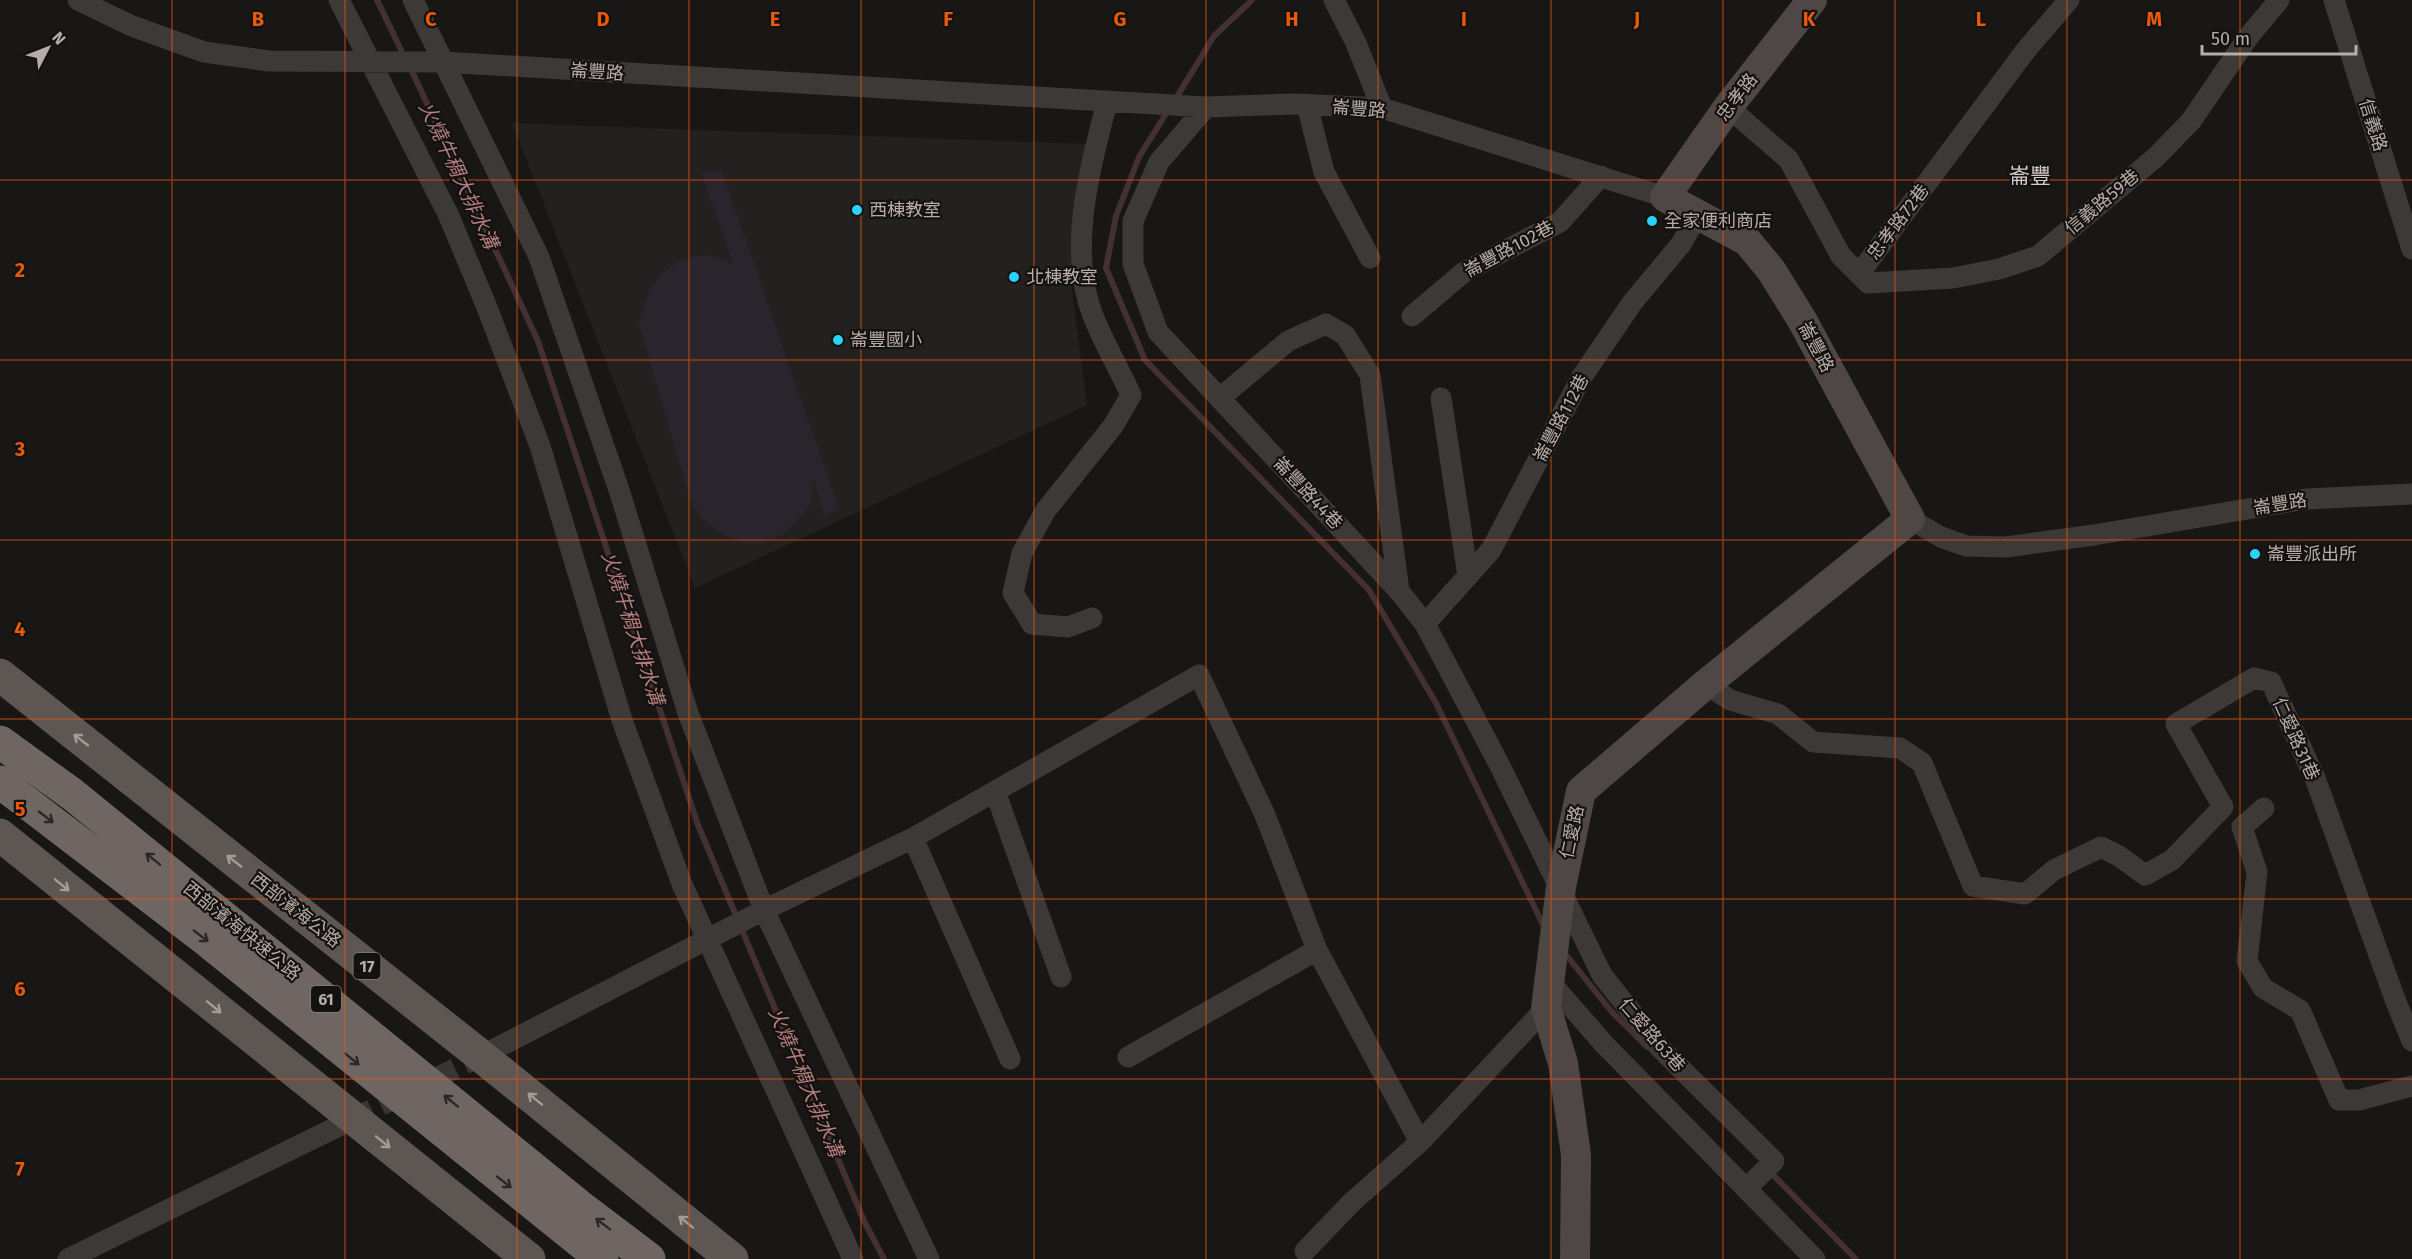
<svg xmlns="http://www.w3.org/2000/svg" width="2412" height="1259" viewBox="0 0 2412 1259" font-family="'Fira Sans','Noto Sans TC',sans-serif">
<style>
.built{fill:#22211f}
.green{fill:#2a242d}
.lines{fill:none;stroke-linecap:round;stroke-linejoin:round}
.stream{stroke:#443031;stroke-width:6}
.street-tunnel{stroke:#383533;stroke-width:21;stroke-dasharray:21 10;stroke-linecap:butt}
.street{stroke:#3d3937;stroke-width:21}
.secondary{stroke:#4e4745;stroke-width:30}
.primary{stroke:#5d5653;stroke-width:33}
.highway{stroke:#6f6663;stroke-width:33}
.oneway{stroke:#a79a96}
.oneway2{stroke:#2a2726}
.grid{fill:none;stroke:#e8590c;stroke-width:1.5;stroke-opacity:0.55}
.poi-dot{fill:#2cd1fa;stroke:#131211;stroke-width:2}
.labels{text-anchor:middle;stroke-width:4.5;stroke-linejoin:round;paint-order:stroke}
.shield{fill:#131211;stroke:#877d7a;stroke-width:1.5}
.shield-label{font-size:16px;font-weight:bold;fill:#b9aba7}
.street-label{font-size:18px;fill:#b9aba7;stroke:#131211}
.poi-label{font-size:18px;fill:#b9aba7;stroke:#131211;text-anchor:start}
.water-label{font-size:20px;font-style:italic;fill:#b57d7d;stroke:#131211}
.quarter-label{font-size:21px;fill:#d5ccc9;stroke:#131211}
.grid-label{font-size:20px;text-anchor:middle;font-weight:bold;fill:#e8590c;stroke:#131211;stroke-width:4.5;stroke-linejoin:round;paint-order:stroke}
</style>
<rect width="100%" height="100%" fill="#181716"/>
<path class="built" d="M 512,123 L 1088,144 L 1070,276 L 1087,405 L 695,588 Z"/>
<path class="green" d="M 721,169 L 839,509 L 824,516 L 814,480 C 812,487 812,496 810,503 C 806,513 797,521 790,528 C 755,560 716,537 692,505 L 639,325 C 645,287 669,252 712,256 C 719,257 727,261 733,263 L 702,175 Z"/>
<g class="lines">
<path class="stream" d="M 377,0 L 404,56
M 409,65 L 538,341 L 698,825 L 864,1221 L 884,1259
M 1175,100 L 1214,36 L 1252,0
M 1169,109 L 1139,157 L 1116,216 L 1106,268 L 1145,360 L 1369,590 L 1436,703 L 1545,929
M 1563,951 L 1611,1011 L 1647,1047
M 1770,1172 L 1856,1259"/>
<path class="street-tunnel" d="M 353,1119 L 481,1056"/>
<path class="street" d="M 78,0 L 132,26 L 204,52 L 269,61 L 443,62 L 1206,107 L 1295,104 L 1382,108 L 1665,197
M 339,0 L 448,214 L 486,305 L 540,446 L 622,720 L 682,884 L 853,1259
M 413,0 L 539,257 L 620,493 L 688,713 L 764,910 L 929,1259
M 1334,0 L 1356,43 L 1382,108
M 2334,0 L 2412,249
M 1307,105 L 1324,172 L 1370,258
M 1206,107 L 1159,162 L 1133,221 L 1133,264 L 1158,332 L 1399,591 L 1425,624 L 1500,766 L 1602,975 L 1659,1047 L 1774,1161 L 1746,1189
M 1728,107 L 1789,160 L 1841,256 L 1868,283 L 1953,278 L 1999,269 L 2038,256 L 2156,157 L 2191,121 L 2249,36 L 2279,0
M 1859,274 L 2026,50 L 2069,0
M 1412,316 L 1464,272 L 1560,222 L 1601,176
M 1220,398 L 1288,341 L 1326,324 L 1345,335 L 1370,375 L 1399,591
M 1441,398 L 1468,576
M 1910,519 L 1941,537 L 1966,546 L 2006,547 L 2094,535 L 2306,499 L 2412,494
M 1092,618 L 1068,627 L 1032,624 L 1013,593 L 1022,553 L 1046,510 L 1113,426 L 1131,395 C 1119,369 1104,343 1093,316 C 1067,249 1090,169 1107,102
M 1425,624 L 1491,550 L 1581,378 L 1632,303 L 1681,244 L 1699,213
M 1706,684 L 1730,700 L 1778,714 L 1813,742 L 1900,748 L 1922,763 L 1973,886 L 2025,894 L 2054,870 L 2101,847 L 2119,856 L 2145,875 L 2172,860 L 2223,807 L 2176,724 L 2254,678 L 2271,682 L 2315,778 L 2396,1002 L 2412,1041
M 995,791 L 1061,977
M 2264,808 L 2242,827 L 2257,872 L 2247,961 L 2263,988 L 2300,1010 L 2339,1100 L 2359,1100 L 2412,1086
M 913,838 L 1010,1059
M 1549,981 L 1604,1044 L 1815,1259
M 481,1056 L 764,910 L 913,838 L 1199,675 L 1265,815 L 1317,950 L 1420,1142
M 1128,1057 L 1317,950
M 1305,1251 L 1352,1202 L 1420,1142 L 1546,1008
M 68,1259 L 353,1119"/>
<path class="secondary" d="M 1575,1259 L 1576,1155 L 1563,1063 L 1546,1008 L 1561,887 L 1581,791 L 1706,684 L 1910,519 L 1802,320 L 1771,270 L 1747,241 L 1665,197 L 1728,107 L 1812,0"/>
<path class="primary" d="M 0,675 L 481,1056 L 732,1259
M 0,835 L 529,1259"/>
<path class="highway" d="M 0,742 L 72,794 L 583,1209 L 649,1259
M 0,782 L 205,939 L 602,1259"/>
</g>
<defs><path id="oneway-shaft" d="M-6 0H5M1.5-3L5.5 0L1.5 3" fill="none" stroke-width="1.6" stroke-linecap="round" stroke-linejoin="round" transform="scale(1.5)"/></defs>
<g class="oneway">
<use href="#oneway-shaft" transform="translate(81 740) rotate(-142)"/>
<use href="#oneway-shaft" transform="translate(234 861) rotate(-142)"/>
<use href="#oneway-shaft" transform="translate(62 885) rotate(39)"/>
<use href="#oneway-shaft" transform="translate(214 1007) rotate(39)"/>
<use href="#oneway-shaft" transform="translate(535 1099) rotate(-141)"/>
<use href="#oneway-shaft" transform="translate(383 1142) rotate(39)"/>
<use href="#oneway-shaft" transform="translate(686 1222) rotate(-141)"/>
</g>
<g class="oneway2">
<use href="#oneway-shaft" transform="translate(46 817) rotate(38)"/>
<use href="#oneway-shaft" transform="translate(153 859) rotate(-141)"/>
<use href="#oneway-shaft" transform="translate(201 936) rotate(38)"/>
<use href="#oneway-shaft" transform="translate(352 1059) rotate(39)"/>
<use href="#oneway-shaft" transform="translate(451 1101) rotate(-141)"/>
<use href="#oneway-shaft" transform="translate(504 1182) rotate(38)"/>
<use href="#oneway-shaft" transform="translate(603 1224) rotate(-143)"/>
</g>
<path class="grid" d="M 172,0 L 172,1259M 345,0 L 345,1259M 517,0 L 517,1259M 689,0 L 689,1259M 861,0 L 861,1259M 1034,0 L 1034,1259M 1206,0 L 1206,1259M 1378,0 L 1378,1259M 1551,0 L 1551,1259M 1723,0 L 1723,1259M 1895,0 L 1895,1259M 2067,0 L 2067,1259M 2240,0 L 2240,1259M 0,180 L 2412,180M 0,360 L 2412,360M 0,540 L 2412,540M 0,719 L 2412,719M 0,899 L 2412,899M 0,1079 L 2412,1079"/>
<g class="poi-dot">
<circle cx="857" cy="210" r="6"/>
<circle cx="1652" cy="221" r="6"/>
<circle cx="1014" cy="277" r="6"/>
<circle cx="838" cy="340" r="6"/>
<circle cx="2255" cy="554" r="6"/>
</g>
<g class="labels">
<g class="shield">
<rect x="353.5" y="953" width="27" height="26" rx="4.5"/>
<rect x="311" y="986" width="30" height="26" rx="4.5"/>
</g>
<g class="shield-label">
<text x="367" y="972">17</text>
<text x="326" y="1005">61</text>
</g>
<g class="street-label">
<text transform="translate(597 72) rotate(4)" y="6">崙豐路</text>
<text transform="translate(1737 97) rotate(-53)" y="6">忠孝路</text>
<text transform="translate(1359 109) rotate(5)" y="6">崙豐路</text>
<text transform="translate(2373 125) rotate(73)" y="6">信義路</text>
<text transform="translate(2102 202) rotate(-40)" y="6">信義路59巷</text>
<text transform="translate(1898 222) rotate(-53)" y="6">忠孝路72巷</text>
<text transform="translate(1509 249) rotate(-28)" y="6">崙豐路102巷</text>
<text transform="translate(1816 347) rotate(62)" y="6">崙豐路</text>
<text transform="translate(1561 418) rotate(-62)" y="6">崙豐路112巷</text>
<text transform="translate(1308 493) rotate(47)" y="6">崙豐路44巷</text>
<text transform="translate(2280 504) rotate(-9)" y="6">崙豐路</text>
<text transform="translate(2296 739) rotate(66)" y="6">仁愛路31巷</text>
<text transform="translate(1572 832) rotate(-78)" y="6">仁愛路</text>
<text transform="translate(296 910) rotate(38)" y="6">西部濱海公路</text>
<text transform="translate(242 931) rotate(39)" y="6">西部濱海快速公路</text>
<text transform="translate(1652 1035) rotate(49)" y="6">仁愛路63巷</text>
</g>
<g class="poi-label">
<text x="869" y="216">西棟教室</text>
<text x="1664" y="227">全家便利商店</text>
<text x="1026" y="283">北棟教室</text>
<text x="850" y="346">崙豐國小</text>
<text x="2267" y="560">崙豐派出所</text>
</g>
<g class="water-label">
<text transform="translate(459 175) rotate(65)" y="7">火燒牛稠大排水溝</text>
<text transform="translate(633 628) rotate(72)" y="7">火燒牛稠大排水溝</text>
<text transform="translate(806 1082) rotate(67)" y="7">火燒牛稠大排水溝</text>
</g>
<g class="quarter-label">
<text x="2030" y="183">崙豐</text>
</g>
</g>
<g class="grid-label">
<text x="258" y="26">B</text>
<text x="431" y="26">C</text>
<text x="603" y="26">D</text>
<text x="775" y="26">E</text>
<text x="948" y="26">F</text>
<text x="1120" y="26">G</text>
<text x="1292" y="26">H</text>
<text x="1464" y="26">I</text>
<text x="1637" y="26">J</text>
<text x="1809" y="26">K</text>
<text x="1981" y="26">L</text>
<text x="2154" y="26">M</text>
<text x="20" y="277">2</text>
<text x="20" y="456">3</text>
<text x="20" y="636">4</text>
<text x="20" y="816">5</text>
<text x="20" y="996">6</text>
<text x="20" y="1176">7</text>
</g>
<g transform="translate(48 48) rotate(48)" stroke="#131211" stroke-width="4.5" paint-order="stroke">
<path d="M0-4.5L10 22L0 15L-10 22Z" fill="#b9aba7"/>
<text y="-9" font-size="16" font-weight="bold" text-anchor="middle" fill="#b9aba7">N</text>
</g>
<path d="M2202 45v9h154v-9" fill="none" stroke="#b9aba7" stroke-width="3"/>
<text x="2211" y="45" font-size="18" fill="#b9aba7" stroke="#131211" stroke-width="4.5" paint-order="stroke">50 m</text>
</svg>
